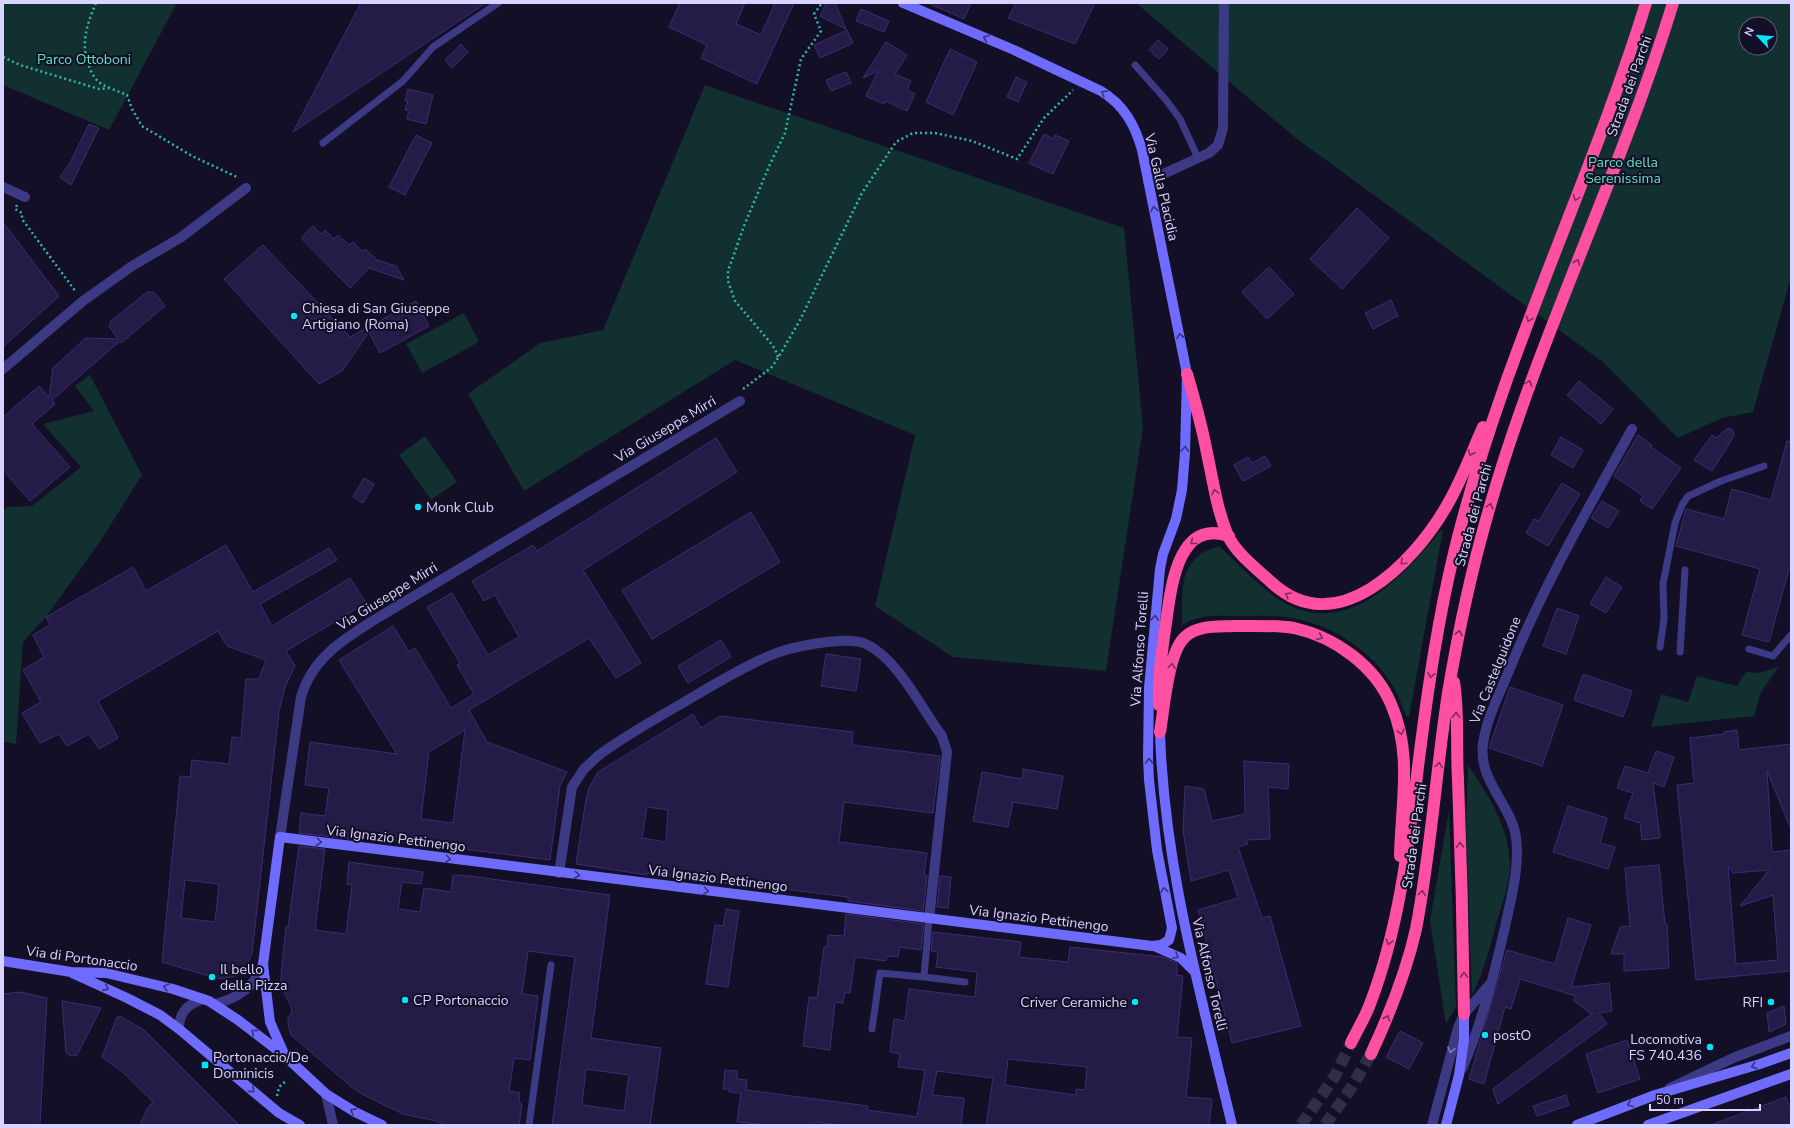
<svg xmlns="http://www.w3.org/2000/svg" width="1794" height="1128" viewBox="0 0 1794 1128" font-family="'Nunito Sans',sans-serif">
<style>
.green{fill:#12302f;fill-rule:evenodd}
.building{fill:#241b47;stroke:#3b2d73;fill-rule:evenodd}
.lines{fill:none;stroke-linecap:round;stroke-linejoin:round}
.motorway-tunnel{stroke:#312d47;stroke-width:12;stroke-dasharray:12 6;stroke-linecap:butt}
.path{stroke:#2fb8b0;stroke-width:2.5;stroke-dasharray:2 3;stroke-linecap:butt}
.service{stroke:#3d3a85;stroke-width:7}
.minor{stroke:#3d3a85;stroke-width:10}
.secondary{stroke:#6f6bff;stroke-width:10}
.motorway{stroke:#ff4fa3;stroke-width:12}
.oneway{stroke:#38347d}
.oneway2{stroke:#7d2c5e}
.oneway3{stroke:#837fbc}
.poi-dot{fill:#00e5ff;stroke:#130f26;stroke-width:1.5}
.labels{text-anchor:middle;stroke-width:4;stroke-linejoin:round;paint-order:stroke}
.park-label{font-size:14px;fill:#5fe0c0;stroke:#130f26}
.street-label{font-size:14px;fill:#d9d4ff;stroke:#130f26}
.poi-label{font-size:14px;fill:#d9d4ff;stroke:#130f26;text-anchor:start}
</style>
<rect width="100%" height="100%" fill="#130f26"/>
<path class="green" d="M 3,3 L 177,3 L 109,130 L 3,85 Z
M 1136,3 L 1791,3 L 1791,277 L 1753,412 L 1722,418 L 1678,438 L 1603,362 L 1297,139 ZM 1746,24 L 1770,24 L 1770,48 L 1746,48 Z
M 705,85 L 1124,228 L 1143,428 L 1106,671 L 953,657 L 875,606 L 915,435 L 735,360 L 524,491 L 468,394 L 540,343 L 603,330 Z
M 464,313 L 479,342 L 422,373 L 406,344 Z
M 90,375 L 142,475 L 101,540 L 46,617 L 23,642 L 16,744 L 3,742 L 3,511 L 7,507 L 32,506 L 81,467 L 43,424 L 94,411 L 75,386 Z
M 425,436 L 457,482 L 431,500 L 399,455 Z
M 1441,530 L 1443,530 L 1409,717 L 1406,716 C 1402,707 1399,697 1394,688 C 1373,651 1334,626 1292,618 C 1276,615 1260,616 1244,616 C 1222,616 1201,613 1182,625 C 1183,587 1177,559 1219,546 C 1239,564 1266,595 1291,606 C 1352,635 1407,572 1441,530 Z
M 1779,667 L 1761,692 L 1754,716 L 1651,727 L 1661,694 L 1688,702 L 1697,676 L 1737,686 L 1746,672 L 1759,673 Z
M 1468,765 C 1488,795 1510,828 1510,866 C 1510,883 1500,910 1495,928 C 1489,951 1483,974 1472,995 L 1466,822 Z
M 1449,810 L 1456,1007 L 1446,1024 L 1430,921 Z"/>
<path class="building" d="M 361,3 L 486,3 L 293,132 Z
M 680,3 L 745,3 L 736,24 L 761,35 L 775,3 L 794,3 L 757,84 L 701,58 L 707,45 L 669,27 Z
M 826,3 L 835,3 L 846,29 L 820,16 Z
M 928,3 L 971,3 L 964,19 Z
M 1016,3 L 1095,3 L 1075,44 L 1008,18 Z
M 861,9 L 889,21 L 884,32 L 856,21 Z
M 847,30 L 853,43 L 820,58 L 814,45 Z
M 1158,40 L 1168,49 L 1159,59 L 1149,50 Z
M 886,42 L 907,55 L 895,74 L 911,81 L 907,90 L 915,94 L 907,111 L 885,101 L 884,104 L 866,96 L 878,71 L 863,78 Z
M 461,44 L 468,52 L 452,68 L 445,60 Z
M 950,49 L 977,62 L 953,115 L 926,102 Z
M 846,72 L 851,83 L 831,91 L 826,80 Z
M 1016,77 L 1027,82 L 1018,102 L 1007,97 Z
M 408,89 L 433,95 L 426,124 L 407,119 L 409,111 L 405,110 L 408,101 L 405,101 Z
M 89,124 L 99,128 L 71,185 L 60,177 L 70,163 Z
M 1044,134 L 1054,139 L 1055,135 L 1069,141 L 1053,174 L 1029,163 Z
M 416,135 L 432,143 L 405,195 L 389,187 Z
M 1357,208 L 1389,238 L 1342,289 L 1310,259 Z
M 3,222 L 59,296 L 3,347 Z
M 313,226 L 321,234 L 325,230 L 334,239 L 338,235 L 349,245 L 353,242 L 362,251 L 365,249 L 377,260 L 396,266 L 404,280 L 369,268 L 350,288 L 301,238 Z
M 263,245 L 350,337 L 416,301 L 429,326 L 380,353 L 369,332 L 342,371 L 319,384 L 224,279 Z
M 1269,267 L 1294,294 L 1267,319 L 1242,292 Z
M 147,292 L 154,292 L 165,306 L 121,343 L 120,341 L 52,400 L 55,404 L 32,424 L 70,467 L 30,501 L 3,470 L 3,417 L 39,386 L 49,397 L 53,368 L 86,338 L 118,339 L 109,326 L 111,321 Z
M 1391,300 L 1398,316 L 1373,329 L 1365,313 Z
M 1579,381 L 1613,409 L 1601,424 L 1567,395 Z
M 1730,428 L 1733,430 L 1734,436 L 1712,471 L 1694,460 L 1712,435 L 1717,438 L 1725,430 Z
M 1638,435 L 1652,445 L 1651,447 L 1681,468 L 1652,509 L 1640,501 L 1643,496 L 1614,476 Z
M 1561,437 L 1583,450 L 1573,468 L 1551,455 Z
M 716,438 L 737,472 L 583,570 L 641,663 L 616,678 L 589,638 L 469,710 L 487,742 L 567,772 L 560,786 L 550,860 L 417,843 L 351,837 L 350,839 L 299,833 L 301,813 L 325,816 L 329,788 L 305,785 L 310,742 L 397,754 L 339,660 L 393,626 L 409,652 L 415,648 L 451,708 L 474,694 L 457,665 L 460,663 L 427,607 L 452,593 L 488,655 L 519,637 L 495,595 L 484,601 L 472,581 L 533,545 L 537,551 ZM 465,730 L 453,823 L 421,819 L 429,752 Z
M 1787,441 L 1791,442 L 1791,562 L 1769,642 L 1742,635 L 1760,569 L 1676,546 L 1686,509 L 1724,519 L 1732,489 L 1771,500 Z
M 1265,456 L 1271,466 L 1243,481 L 1234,465 L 1248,457 L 1252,463 Z
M 364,478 L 374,484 L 363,503 L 353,497 Z
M 1562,483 L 1580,494 L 1548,546 L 1526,533 L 1534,519 L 1539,521 Z
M 1602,501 L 1619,511 L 1608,528 L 1591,518 Z
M 751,512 L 780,562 L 652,639 L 622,590 Z
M 226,545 L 253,592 L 329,548 L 337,560 L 260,604 L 272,626 L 350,578 L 366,603 L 286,651 L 295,666 L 285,687 L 279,711 L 252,953 L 245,969 L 235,976 L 223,979 L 212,977 L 162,962 L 180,776 L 190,777 L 192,760 L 229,764 L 232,737 L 241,738 L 246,679 L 259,679 L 266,660 L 227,646 L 218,631 L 98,701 L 118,738 L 99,749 L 89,734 L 67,746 L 59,734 L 40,743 L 22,713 L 41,702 L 23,670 L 44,657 L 33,635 L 50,625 L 46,617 L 133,567 L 146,591 ZM 185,880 L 219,884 L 215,922 L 181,918 Z
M 1606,577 L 1622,587 L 1606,613 L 1590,604 Z
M 1557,608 L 1579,616 L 1566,654 L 1543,646 Z
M 721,640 L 731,657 L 688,683 L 678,666 Z
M 826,654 L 861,659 L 856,691 L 821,686 Z
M 1583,674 L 1632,691 L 1623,717 L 1574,700 Z
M 1510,687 L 1563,705 L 1542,766 L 1489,748 Z
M 693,714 L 701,728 L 720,716 L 853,732 L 852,745 L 940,756 L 933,813 L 844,802 L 839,842 L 927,853 L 924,874 L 927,875 L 923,911 L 848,901 L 848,897 L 760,886 L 760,888 L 647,873 L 647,875 L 576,864 L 586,799 L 589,788 L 598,772 ZM 647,807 L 668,810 L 666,842 L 642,838 Z
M 1737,730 L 1739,750 L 1791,744 L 1791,829 L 1767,771 L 1772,852 L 1791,850 L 1791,971 L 1696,980 L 1677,785 L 1694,783 L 1690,738 L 1724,734 L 1724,732 ZM 1728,866 L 1733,873 L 1769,870 L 1740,906 L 1773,895 L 1778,960 L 1736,964 Z
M 1656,751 L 1674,757 L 1664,787 L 1653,783 L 1660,838 L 1642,840 L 1640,823 L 1624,818 L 1633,793 L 1617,788 L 1625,766 L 1648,773 Z
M 1244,761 L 1289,764 L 1288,789 L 1268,787 L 1270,839 L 1246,840 L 1248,844 L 1238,847 L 1262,918 L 1270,916 L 1301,1026 L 1232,1043 L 1198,910 L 1238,898 L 1229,870 L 1191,881 L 1183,830 L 1185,786 L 1204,789 L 1212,821 L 1245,814 Z
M 1023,769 L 1063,776 L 1057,809 L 1013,802 L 1008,827 L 973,821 L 982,772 L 1022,779 Z
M 1568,806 L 1607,818 L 1600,843 L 1615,847 L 1608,869 L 1553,852 Z
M 299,846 L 325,849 L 315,930 L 346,934 L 352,885 L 347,884 L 349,862 L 423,872 L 421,884 L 402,882 L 398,909 L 420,912 L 424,888 L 451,892 L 453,875 L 470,876 L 610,895 L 591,1038 L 661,1048 L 650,1125 L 552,1125 L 575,957 L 528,951 L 522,994 L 538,996 L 530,1060 L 514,1058 L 509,1091 L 520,1093 L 519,1101 L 522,1105 L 519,1125 L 445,1125 L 436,1121 L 403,1114 L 362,1094 L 354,1089 L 291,1035 L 288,1025 L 288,1018 L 292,1012 L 291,1006 L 281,986 L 281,976 L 286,927 L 288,927 ZM 586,1069 L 629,1075 L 624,1111 L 582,1105 Z
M 1659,865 L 1665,924 L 1667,924 L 1669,968 L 1624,971 L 1624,954 L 1611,954 L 1620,927 L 1630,926 L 1625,868 Z
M 940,876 L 951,877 L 948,908 L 937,907 Z
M 726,909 L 739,911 L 728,987 L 706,984 L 715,925 L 723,926 Z
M 846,914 L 924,924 L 921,950 L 900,947 L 898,957 L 887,956 L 886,961 L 855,957 L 850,993 L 845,992 L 843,1003 L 835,1002 L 830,1050 L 803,1046 L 809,997 L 817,998 L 824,947 L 827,947 L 828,935 L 844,936 Z
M 1568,918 L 1591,925 L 1571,987 L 1609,983 L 1612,1011 L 1599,1013 L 1607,1024 L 1498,1104 L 1493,1089 L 1593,1013 L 1590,1013 L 1573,1000 L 1576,996 L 1520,979 L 1511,1009 L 1505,1007 L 1484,1084 L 1469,1079 L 1507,950 L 1555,964 Z
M 933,932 L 1021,942 L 1019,957 L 1068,962 L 1070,947 L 1163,957 L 1177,963 L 1177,975 L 1183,976 L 1177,1037 L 1192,1038 L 1186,1097 L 1212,1099 L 1209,1125 L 986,1125 L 993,1078 L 937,1071 L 932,1095 L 964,1098 L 961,1125 L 840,1125 L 814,1122 L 814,1125 L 767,1125 L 737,1122 L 741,1093 L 729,1092 L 729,1089 L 723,1089 L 725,1070 L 737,1071 L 737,1079 L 747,1080 L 746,1090 L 868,1106 L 867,1110 L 917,1117 L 925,1070 L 898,1067 L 900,1054 L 890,1052 L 894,1019 L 905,1021 L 909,989 L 975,997 L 977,972 L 936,967 L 938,952 L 931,951 ZM 1008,1059 L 1087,1067 L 1085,1090 L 1076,1089 L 1076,1095 L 1005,1085 Z
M 21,992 L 47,998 L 40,1125 L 3,1125 L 3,994 Z
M 62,1001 L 101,1008 L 77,1055 L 71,1056 L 66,1053 Z
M 1784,1006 L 1786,1024 L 1769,1032 L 1767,1013 Z
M 120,1016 L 144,1030 L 239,1125 L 140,1125 L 147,1109 L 153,1102 L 126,1075 L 102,1057 L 117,1017 L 119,1018 Z
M 1400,1031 L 1423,1043 L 1409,1069 L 1386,1057 Z
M 1627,1040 L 1640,1079 L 1598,1093 L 1586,1054 Z
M 1566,1095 L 1569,1105 L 1537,1116 L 1533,1106 Z
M 1786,1097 L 1791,1112 L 1791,1125 L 1713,1125 L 1713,1124 Z"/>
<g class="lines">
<path class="motorway-tunnel" d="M 1301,1125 L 1335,1076 L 1351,1043
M 1325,1125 L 1351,1088 L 1371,1054"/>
<path class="path" d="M 96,3 C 87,24 80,44 89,66 C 91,72 94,78 99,82 C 103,86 120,92 127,95 L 132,109 L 142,126 L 192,156 L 239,178
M 3,57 L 20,65 L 99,89 L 110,88
M 17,205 L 15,209 L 22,213 L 22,219 L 76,292
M 778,357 L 775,349 L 769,341 L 735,301 L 728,281 L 728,271 L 744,226 L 770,164 L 785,133 L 801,59 L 821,31 L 814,14 L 822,3
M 743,389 L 771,368 L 778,358 L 800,320 L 862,193 L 896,142 L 913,133 L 935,133 L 972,141 L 1017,159 L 1044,118 L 1073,90
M 277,1096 L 279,1087 L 287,1080"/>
<path class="service" d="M 1135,65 L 1166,100 L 1180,119 L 1198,158
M 323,143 L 403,81 L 433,47 L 498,3
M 1660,647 L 1664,619 L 1663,584 L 1675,523 L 1682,505 L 1688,496 L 1693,494 L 1721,481 L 1764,466
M 1749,649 L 1773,656 L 1791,635
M 1680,652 L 1685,570
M 924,977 L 965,982
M 872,1029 L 880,973 L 924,977 L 929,919
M 529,1125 L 551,965"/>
<path class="minor" d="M 1148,181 L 1209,153 L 1218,145 L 1223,128 L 1224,3
M 3,187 L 25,197
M 3,369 L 83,301 L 132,266 L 180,238 L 246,188
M 280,837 L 301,697 C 312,659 342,640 374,620 L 740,401
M 559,873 L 572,787 L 584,769 L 599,755 C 625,736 653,720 681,704 C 710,687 738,669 769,656 C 789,647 846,635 866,644 C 896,658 919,703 937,729 L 942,736 L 947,752 L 929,919
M 215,1004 C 238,998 255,987 263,964
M 179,1029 C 179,1012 188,1004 203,999
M 1462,1069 C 1482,1023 1494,975 1505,927 C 1511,898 1520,867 1516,837 C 1511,804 1478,781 1483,744 C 1486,720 1499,695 1508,673 C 1542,588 1588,509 1632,429
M 1670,1088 L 1733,1058 L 1791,1036
M 326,1094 L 333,1125
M 1432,1125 L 1458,1028 L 1464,1014 L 1490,984"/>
<path class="secondary" d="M 1160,732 C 1164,867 1201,995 1232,1125
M 1154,946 L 1181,958 L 1194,971
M 3,961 L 71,972 L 106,973 L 173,989 L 209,1001 L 238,1020 L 285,1056 L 326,1094 L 355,1112 L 382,1125
M 72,973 L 127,998 L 160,1015 L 179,1029 L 279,1113 L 300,1125
M 285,1056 L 270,1022 L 263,964 L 280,837 L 1152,946 L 1161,945 L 1169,940 L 1172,928 L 1157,850 L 1149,780 L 1148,757 L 1149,688 L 1160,569 L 1163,554 L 1176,519 L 1182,490 L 1185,453 L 1187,374 L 1142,150 C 1135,125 1124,105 1101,91 L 1014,50 L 903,3
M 1446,1125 L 1459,1075 L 1464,1039 L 1464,1014
M 1577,1125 L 1655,1095 L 1760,1064 L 1791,1053
M 1648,1125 L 1791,1074"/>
<path class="motorway" d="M 1187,374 C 1195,401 1202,427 1207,453 C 1213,481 1217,510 1228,536 C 1237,554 1256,568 1271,582 C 1336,643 1413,564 1446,507 C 1461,482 1471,454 1483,427
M 1454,682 C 1459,713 1456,748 1458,779 C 1461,857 1463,935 1464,1014
M 1159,705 C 1158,678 1162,650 1166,623 C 1171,589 1177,518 1229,536
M 1160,732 C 1164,709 1168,652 1185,637 C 1197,625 1218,627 1234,626 C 1254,626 1275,625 1294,628 C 1335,637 1375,666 1391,704 C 1413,754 1401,803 1400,856
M 1351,1043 C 1357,1030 1365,1018 1370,1004 C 1400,926 1409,841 1419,759 C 1428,688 1438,618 1455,549 C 1501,361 1589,187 1646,3
M 1371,1054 C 1390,1013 1406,973 1416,929 C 1431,851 1436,771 1448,693 C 1458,633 1471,572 1488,513 C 1537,339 1620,176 1673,3"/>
</g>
<defs><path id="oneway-chevron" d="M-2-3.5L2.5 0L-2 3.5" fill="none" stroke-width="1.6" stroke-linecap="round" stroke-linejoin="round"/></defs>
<g class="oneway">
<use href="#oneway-chevron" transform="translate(986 38) rotate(-157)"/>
<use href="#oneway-chevron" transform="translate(1104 93) rotate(-148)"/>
<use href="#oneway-chevron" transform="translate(1154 209) rotate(-101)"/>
<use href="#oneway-chevron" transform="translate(1180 336) rotate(-101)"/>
<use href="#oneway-chevron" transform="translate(1185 449) rotate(-87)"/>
<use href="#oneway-chevron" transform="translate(1155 618) rotate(-84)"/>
<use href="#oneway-chevron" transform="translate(1149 761) rotate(-92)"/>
<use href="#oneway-chevron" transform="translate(319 842) rotate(7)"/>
<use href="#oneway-chevron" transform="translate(448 859) rotate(7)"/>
<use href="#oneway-chevron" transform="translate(577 875) rotate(7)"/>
<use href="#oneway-chevron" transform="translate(1164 890) rotate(-101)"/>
<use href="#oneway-chevron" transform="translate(706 891) rotate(7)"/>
<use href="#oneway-chevron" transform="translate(1176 956) rotate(30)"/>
<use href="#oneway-chevron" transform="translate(166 987) rotate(-165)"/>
<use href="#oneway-chevron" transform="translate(106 988) rotate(24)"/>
<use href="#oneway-chevron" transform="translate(254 1032) rotate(-143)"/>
<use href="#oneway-chevron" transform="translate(1754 1066) rotate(164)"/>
<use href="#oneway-chevron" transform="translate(252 1090) rotate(40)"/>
<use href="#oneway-chevron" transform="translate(1630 1104) rotate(158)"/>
<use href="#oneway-chevron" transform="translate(353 1111) rotate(-151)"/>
</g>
<g class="oneway2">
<use href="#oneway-chevron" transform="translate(1576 198) rotate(111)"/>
<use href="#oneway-chevron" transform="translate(1577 262) rotate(-68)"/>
<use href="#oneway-chevron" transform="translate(1529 319) rotate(111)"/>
<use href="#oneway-chevron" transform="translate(1529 383) rotate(-70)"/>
<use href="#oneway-chevron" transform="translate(1471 453) rotate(113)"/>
<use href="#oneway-chevron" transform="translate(1215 492) rotate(-103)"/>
<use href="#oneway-chevron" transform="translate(1490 506) rotate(-74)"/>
<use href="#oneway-chevron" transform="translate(1193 542) rotate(142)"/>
<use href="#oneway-chevron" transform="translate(1403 562) rotate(137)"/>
<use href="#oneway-chevron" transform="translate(1288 595) rotate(-150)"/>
<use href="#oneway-chevron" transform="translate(1459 633) rotate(-78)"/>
<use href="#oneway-chevron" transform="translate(1320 637) rotate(24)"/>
<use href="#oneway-chevron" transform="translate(1172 666) rotate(-79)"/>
<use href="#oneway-chevron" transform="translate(1431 675) rotate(99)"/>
<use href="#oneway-chevron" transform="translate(1456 715) rotate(-90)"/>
<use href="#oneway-chevron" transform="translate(1401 732) rotate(76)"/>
<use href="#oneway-chevron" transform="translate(1439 765) rotate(-82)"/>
<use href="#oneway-chevron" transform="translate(1460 845) rotate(-92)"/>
<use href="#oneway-chevron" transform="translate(1422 893) rotate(-83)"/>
<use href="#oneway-chevron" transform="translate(1389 942) rotate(106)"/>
<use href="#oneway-chevron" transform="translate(1464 975) rotate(-91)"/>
<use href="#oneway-chevron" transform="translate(1387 1018) rotate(-67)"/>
</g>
<use class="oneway3" href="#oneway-chevron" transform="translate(1451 1050) rotate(103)"/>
<g class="poi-dot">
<circle cx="294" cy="316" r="4"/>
<circle cx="418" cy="507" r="4"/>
<circle cx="212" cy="977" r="4"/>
<circle cx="405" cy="1000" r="4"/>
<circle cx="1135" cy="1002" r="4"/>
<circle cx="1771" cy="1002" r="4"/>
<circle cx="1485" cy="1035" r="4"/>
<circle cx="1710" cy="1047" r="4"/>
<rect x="201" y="1061" width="8" height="8" rx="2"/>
</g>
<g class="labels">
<g class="park-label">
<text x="84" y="64">Parco Ottoboni</text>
<text x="1623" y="167">Parco della<tspan x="1623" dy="16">Serenissima</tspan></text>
</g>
<g class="street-label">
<text transform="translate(1629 86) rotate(-70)" y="5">Strada dei Parchi</text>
<text transform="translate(1162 187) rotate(77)" y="5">Via Galla Placidia</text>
<text transform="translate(665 429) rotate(-31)" y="5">Via Giuseppe Mirri</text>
<text transform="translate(1473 515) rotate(-75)" y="5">Strada dei Parchi</text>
<text transform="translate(387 596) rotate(-32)" y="5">Via Giuseppe Mirri</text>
<text transform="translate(1139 649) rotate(-86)" y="5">Via Alfonso Torelli</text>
<text transform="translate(1495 670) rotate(-68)" y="5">Via Castelguidone</text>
<text transform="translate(1414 836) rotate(-82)" y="5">Strada dei Parchi</text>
<text transform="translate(396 838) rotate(7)" y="5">Via Ignazio Pettinengo</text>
<text transform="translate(718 878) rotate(7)" y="5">Via Ignazio Pettinengo</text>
<text transform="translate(1039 918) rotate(7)" y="5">Via Ignazio Pettinengo</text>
<text transform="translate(82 958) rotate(8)" y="5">Via di Portonaccio</text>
<text transform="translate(1210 974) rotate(77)" y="5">Via Alfonso Torelli</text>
</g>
<g class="poi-label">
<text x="302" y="313">Chiesa di San Giuseppe<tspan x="302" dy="16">Artigiano (Roma)</tspan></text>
<text x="426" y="512">Monk Club</text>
<text x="220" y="974">Il bello<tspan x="220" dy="16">della Pizza</tspan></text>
<text x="413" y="1005">CP Portonaccio</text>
<text x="1127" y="1007" text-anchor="end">Criver Ceramiche</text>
<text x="1763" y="1007" text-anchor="end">RFI</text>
<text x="1493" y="1040">postO</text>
<text x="1702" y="1044" text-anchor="end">Locomotiva<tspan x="1702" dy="16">FS 740.436</tspan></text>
<text x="213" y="1062">Portonaccio/De<tspan x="213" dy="16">Dominicis</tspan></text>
</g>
</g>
<rect width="1794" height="1128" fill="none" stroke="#d9d4ff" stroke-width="8"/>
<g transform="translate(1758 36) rotate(296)"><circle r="19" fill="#130f26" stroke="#625e7d"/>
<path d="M0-3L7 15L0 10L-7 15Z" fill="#00e5ff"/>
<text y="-6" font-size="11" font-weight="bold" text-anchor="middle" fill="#d9d4ff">N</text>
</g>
<path d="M1650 1104v6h110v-6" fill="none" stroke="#d9d4ff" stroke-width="2"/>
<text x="1656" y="1104" font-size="12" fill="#d9d4ff" stroke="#130f26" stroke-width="3" paint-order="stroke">50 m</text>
</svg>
